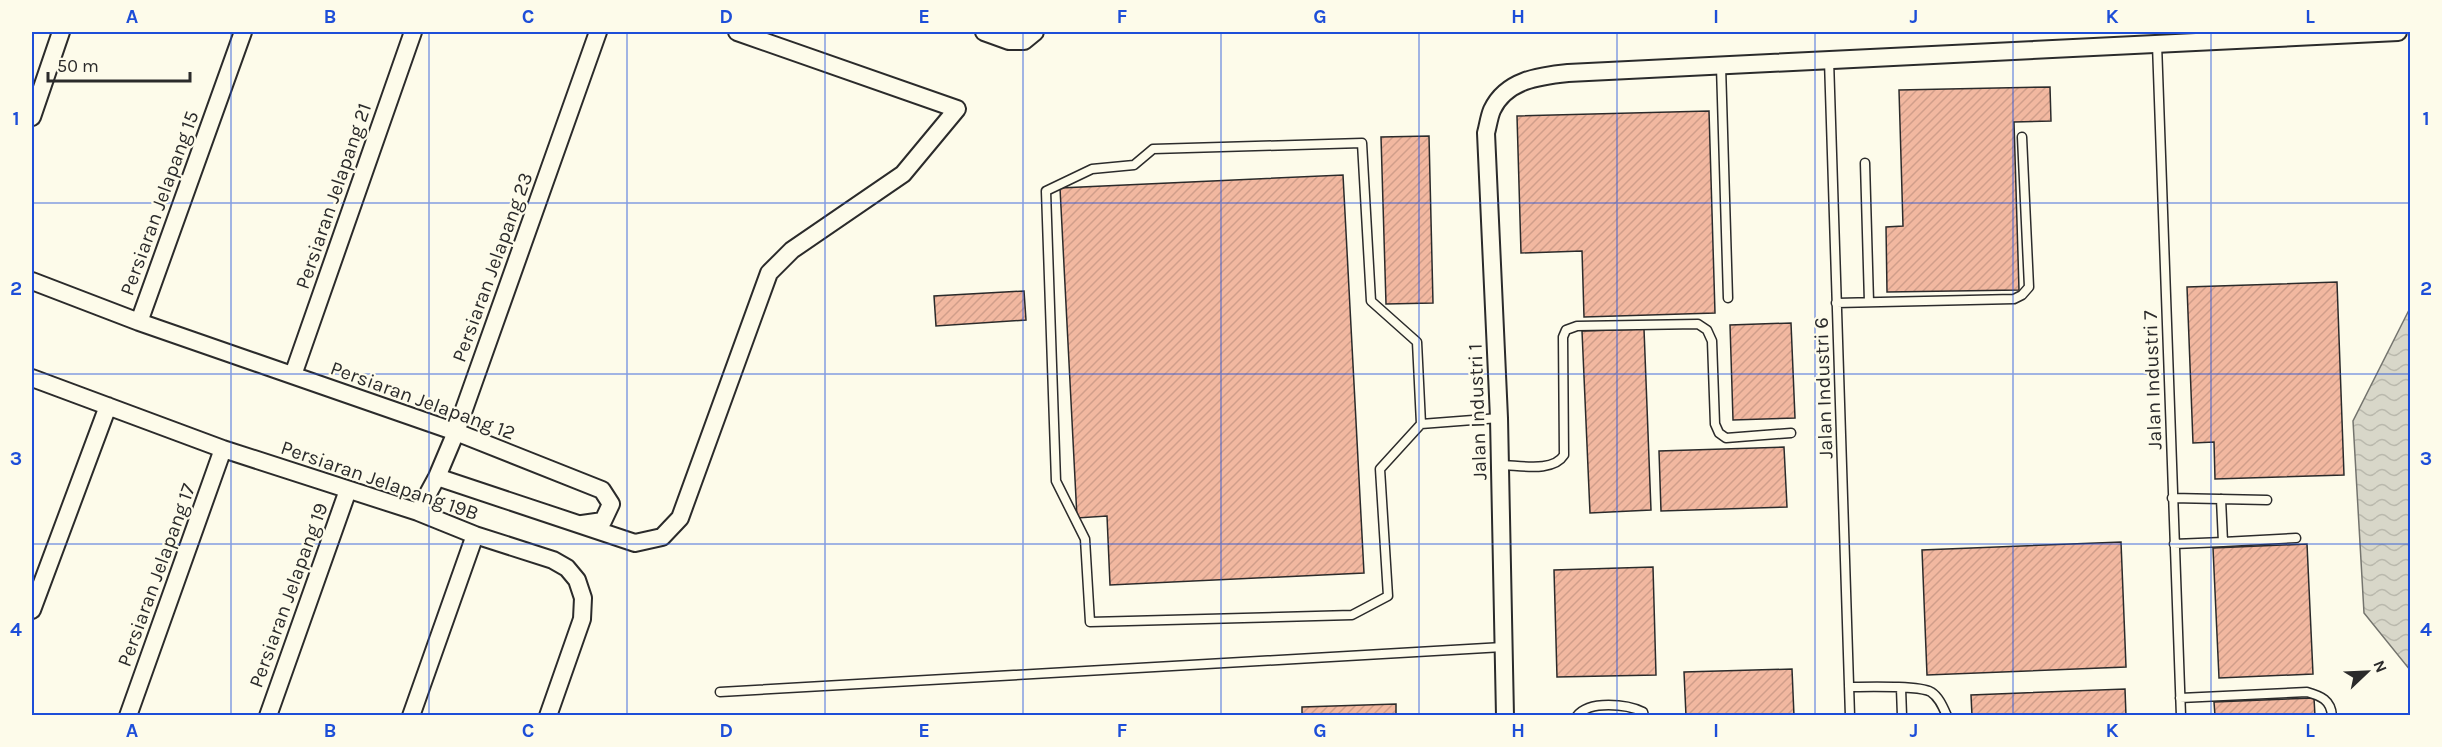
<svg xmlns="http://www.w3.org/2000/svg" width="2442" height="747" viewBox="0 0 2442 747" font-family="Karla,sans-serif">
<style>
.water{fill:url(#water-waves);stroke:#74746e;stroke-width:1.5}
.building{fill:url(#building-hatch);stroke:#2b2b2b;stroke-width:1.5}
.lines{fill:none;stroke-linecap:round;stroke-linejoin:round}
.service-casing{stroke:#2b2b2b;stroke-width:11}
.minor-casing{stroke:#2b2b2b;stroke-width:20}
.service{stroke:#fdfbea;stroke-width:8}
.minor{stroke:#fdfbea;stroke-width:16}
.grid{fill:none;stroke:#1d4ed8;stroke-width:1.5;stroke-opacity:0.55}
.labels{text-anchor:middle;stroke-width:4.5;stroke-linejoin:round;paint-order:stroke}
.street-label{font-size:20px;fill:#2b2b2b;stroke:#fdfbea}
.neatline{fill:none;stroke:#1d4ed8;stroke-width:2}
.grid-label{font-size:20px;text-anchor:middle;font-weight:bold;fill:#1d4ed8}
</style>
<defs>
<pattern id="water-waves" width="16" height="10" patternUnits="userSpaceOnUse" patternTransform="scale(1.5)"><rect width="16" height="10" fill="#d8d7c9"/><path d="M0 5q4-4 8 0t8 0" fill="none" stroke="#bab9ad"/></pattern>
<pattern id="building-hatch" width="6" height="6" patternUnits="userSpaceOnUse" patternTransform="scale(1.5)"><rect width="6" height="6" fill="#f2b8a0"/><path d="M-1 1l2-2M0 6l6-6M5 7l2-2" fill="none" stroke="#d09e8a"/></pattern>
</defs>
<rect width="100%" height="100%" fill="#fdfbea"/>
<path class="water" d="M 2410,308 L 2410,670 L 2364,613 L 2353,421 Z"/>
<path class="building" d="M 2050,87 L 2051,121 L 2014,122 L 2019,290 L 1887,292 L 1886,227 L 1903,226 L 1899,90 Z
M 1709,111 L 1715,313 L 1584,317 L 1582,251 L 1521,253 L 1517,116 Z
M 1429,136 L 1433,303 L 1386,304 L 1381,137 Z
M 1343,175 L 1364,573 L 1110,585 L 1107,516 L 1077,518 L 1060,188 Z
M 2337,282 L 2344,475 L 2215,479 L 2214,442 L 2193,443 L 2187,287 Z
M 1024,291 L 1026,320 L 936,326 L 934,296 Z
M 1791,323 L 1795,418 L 1733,420 L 1730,325 Z
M 1644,329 L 1651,510 L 1590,513 L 1582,331 Z
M 1784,447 L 1787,507 L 1661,511 L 1659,451 Z
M 2121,542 L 2126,667 L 1927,675 L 1922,550 Z
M 2307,544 L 2313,674 L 2219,678 L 2213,548 Z
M 1653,567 L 1656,675 L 1557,677 L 1554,570 Z
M 1792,669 L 1794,716 L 1686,716 L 1684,672 Z
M 2125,689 L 2126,716 L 1972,716 L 1971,695 Z
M 2314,698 L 2315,716 L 2215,716 L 2214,702 Z
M 1396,704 L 1396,716 L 1302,716 L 1302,707 Z"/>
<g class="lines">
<defs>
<path id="service" d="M 2157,44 L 2181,716
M 1829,60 L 1850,716
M 1721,66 L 1728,298
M 1362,143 L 1371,301 L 1417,342 L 1421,424 L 1380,469 L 1388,596 L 1352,615 L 1090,622 L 1085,539 L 1056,481 L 1046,191 L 1092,169 L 1134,165 L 1153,149 Z
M 1865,163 L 1869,302
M 1836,303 L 2014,299 L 2022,295 L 2029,287 L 2022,137
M 1421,424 L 1499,418
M 1500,465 C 1519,465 1553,473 1564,455 L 1563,337 L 1566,330 L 1577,326 L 1698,324 L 1707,330 L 1712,341 L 1715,424 L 1719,433 L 1726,438 L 1791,433
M 2172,498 L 2267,500
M 2223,542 L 2296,538
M 2174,544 L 2223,542 L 2221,499
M 1849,687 C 1865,687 1918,685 1931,692 C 1939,697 1943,707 1947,716
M 1901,688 L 1902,716
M 720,692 L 1503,647
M 2180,698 L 2307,692 C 2321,696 2331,700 2332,716
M 1577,716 C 1589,700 1627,704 1643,712 L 1644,716"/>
<path id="minor" d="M 984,32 L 1009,41 L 1024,41 L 1035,32
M 32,117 L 61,32
M 32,281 L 139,322 L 456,432 L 602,490 L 611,504 L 603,521 L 582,524
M 139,322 L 243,32
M 293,375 L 413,32
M 32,378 L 223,449 L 418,512 L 475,535 L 553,560 L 567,568 L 577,580 L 583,598 L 582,619 L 548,716
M 437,477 L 635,543 L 662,537 L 680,518 L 769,273 L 792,250 L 903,174 L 957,109 L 737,32
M 418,512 L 437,477 L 456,432 L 598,32
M 32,610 L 108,406
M 128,716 L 223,449
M 268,716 L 348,490
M 411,716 L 475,535
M 1505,716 L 1499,418 L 1486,133 C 1488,126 1489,117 1492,110 C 1506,80 1539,76 1568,73 L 2398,32"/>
</defs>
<use href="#service" class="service-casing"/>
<use href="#minor" class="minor-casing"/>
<use href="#service" class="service"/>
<use href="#minor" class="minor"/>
</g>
<path class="grid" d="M 231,32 L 231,716M 429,32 L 429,716M 627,32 L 627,716M 825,32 L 825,716M 1023,32 L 1023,716M 1221,32 L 1221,716M 1419,32 L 1419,716M 1617,32 L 1617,716M 1815,32 L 1815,716M 2013,32 L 2013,716M 2211,32 L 2211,716M 32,203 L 2410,203M 32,374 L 2410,374M 32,544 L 2410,544"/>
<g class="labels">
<g class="street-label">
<text transform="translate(333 196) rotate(-71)" y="7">Persiaran Jelapang 21</text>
<text transform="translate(159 203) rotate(-70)" y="7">Persiaran Jelapang 15</text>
<text transform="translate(492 267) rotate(-70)" y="7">Persiaran Jelapang 23</text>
<text transform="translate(2152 380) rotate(-92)" y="7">Jalan Industri 7</text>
<text transform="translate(1823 388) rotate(-92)" y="7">Jalan Industri 6</text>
<text transform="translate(423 400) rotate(20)" y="7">Persiaran Jelapang 12</text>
<text transform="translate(1477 412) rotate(-92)" y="7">Jalan Industri 1</text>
<text transform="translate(380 480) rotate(19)" y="7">Persiaran Jelapang 19B</text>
<text transform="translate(156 575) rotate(-70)" y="7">Persiaran Jelapang 17</text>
<text transform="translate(288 595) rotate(-70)" y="7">Persiaran Jelapang 19</text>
</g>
</g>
<rect width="2442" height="747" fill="none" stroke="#fdfbea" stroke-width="66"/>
<g transform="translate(2367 672) rotate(67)" stroke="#fdfbea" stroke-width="4.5" paint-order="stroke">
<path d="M0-4.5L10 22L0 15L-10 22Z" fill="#2b2b2b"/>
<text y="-9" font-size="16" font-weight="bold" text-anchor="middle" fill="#2b2b2b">N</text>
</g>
<path d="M48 72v9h142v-9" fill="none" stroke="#2b2b2b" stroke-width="3"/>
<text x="57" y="72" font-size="18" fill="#2b2b2b" stroke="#fdfbea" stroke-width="4.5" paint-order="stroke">50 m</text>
<rect x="33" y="33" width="2376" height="681" class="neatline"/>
<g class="grid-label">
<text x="132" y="23">A</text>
<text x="330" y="23">B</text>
<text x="528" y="23">C</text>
<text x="726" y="23">D</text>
<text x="924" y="23">E</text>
<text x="1122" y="23">F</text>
<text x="1320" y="23">G</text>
<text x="1518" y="23">H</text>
<text x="1716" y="23">I</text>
<text x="1914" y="23">J</text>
<text x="2112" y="23">K</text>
<text x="2310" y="23">L</text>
<text x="16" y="125">1</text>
<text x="2426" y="125">1</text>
<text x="16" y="295">2</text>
<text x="2426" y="295">2</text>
<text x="16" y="465">3</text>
<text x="2426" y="465">3</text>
<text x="16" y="636">4</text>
<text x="2426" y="636">4</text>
<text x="132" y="737">A</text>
<text x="330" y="737">B</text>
<text x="528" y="737">C</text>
<text x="726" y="737">D</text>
<text x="924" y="737">E</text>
<text x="1122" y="737">F</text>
<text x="1320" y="737">G</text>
<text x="1518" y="737">H</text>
<text x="1716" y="737">I</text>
<text x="1914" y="737">J</text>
<text x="2112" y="737">K</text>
<text x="2310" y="737">L</text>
</g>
</svg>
